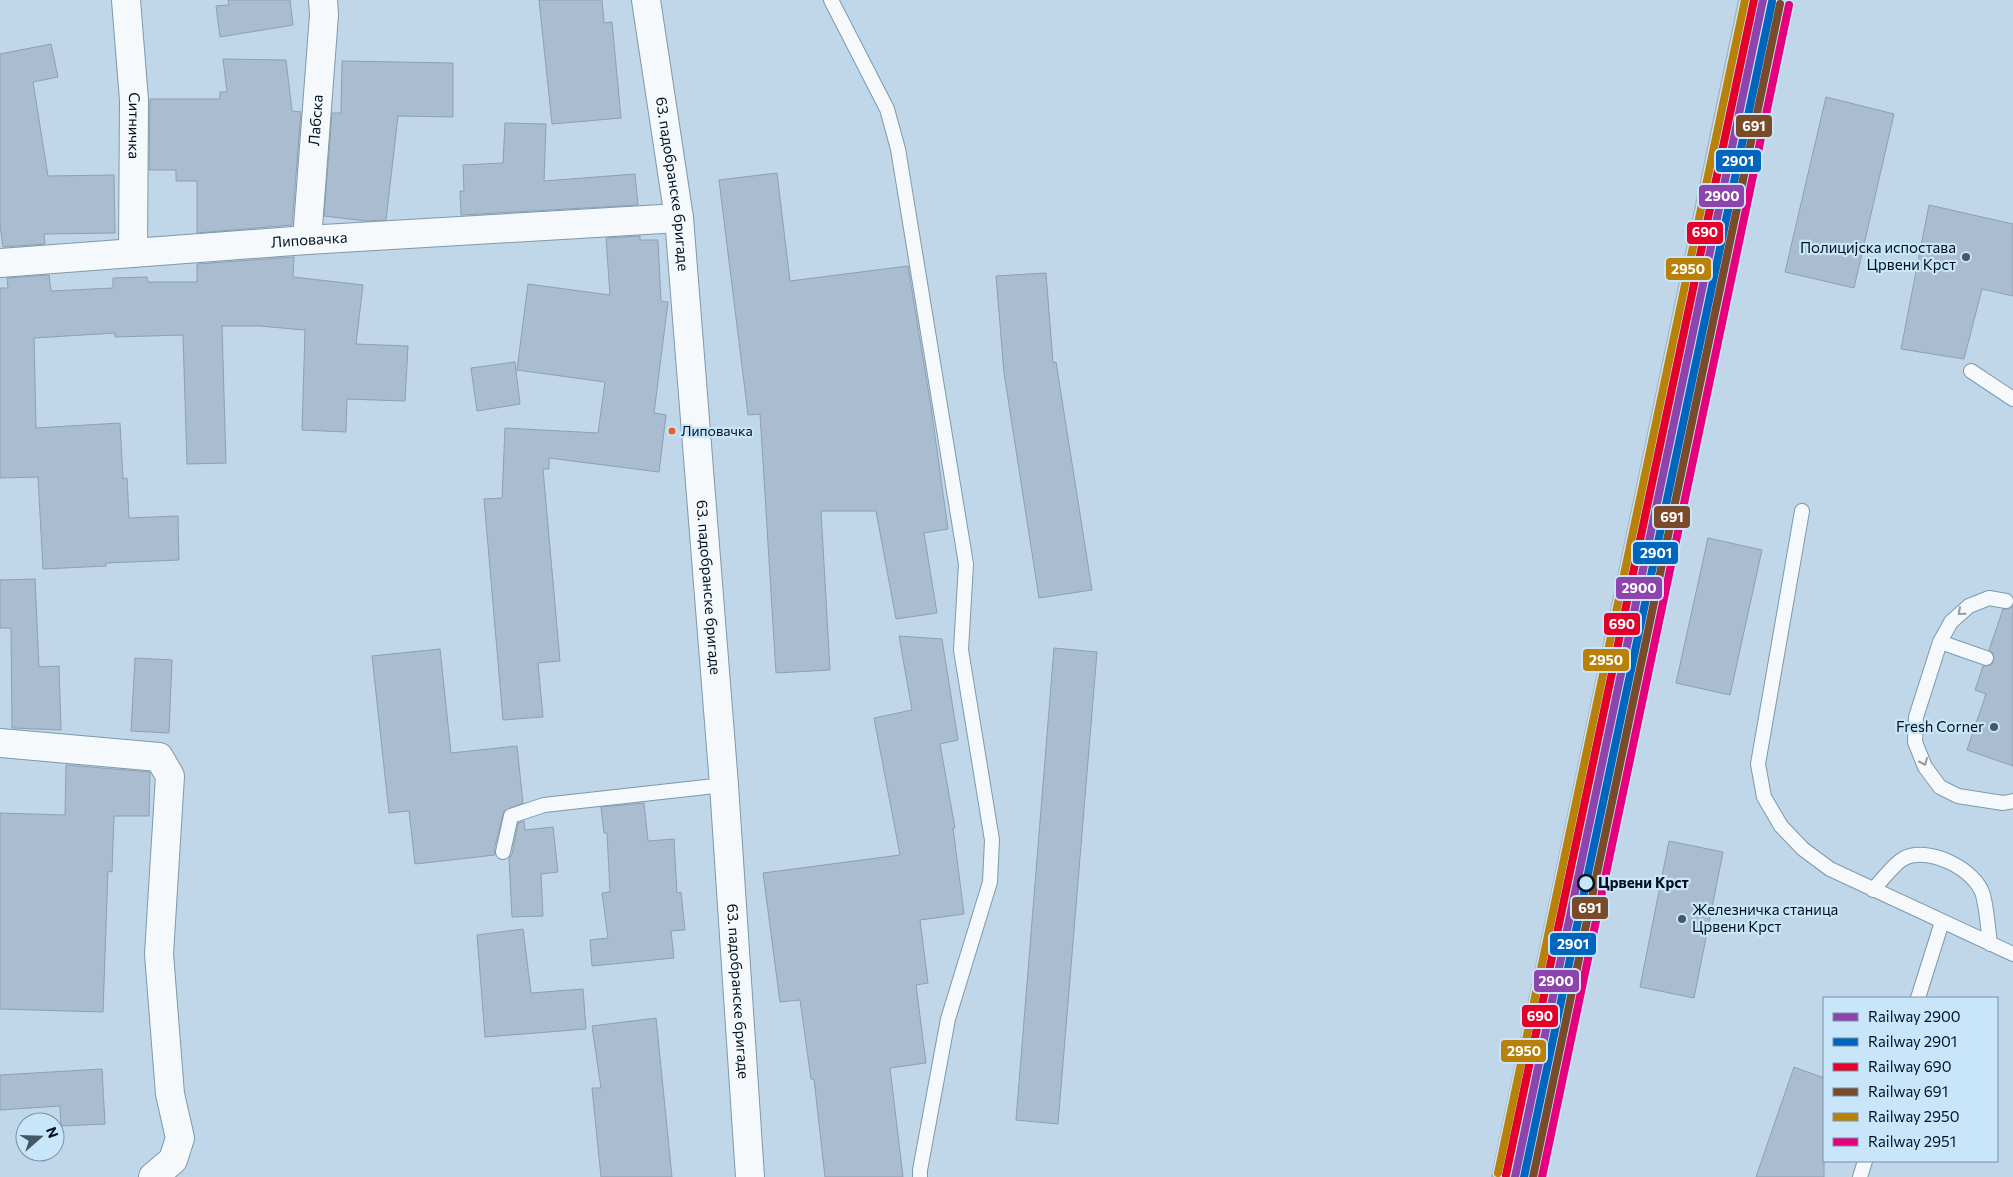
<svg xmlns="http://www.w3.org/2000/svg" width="2013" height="1177" viewBox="0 0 2013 1177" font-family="Commissioner,sans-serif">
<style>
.building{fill:#aabcd0;stroke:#8e9fb3}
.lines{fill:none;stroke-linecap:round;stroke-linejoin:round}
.lane-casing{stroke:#7f99aa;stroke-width:16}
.street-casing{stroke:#7f99aa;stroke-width:30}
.lane{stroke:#f5f9fc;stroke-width:14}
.street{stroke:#f5f9fc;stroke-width:28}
.rail{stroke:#abb2b7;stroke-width:4}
.rail-1-casing{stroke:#c8e5fa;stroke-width:11}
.rail-2-casing{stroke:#c8e5fa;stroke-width:11}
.rail-3-casing{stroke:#c8e5fa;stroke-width:11}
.rail-4-casing{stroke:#c8e5fa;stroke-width:11}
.rail-5-casing{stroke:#c8e5fa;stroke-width:11}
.rail-6-casing{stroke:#c8e5fa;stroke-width:11}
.rail-1{stroke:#8e44ad;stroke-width:8}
.rail-2{stroke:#0065bd;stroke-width:8}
.rail-3{stroke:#e4002b;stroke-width:8}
.rail-4{stroke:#7a4b2a;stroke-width:8}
.rail-5{stroke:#b98108;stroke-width:8}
.rail-6{stroke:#e5007d;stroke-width:8}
.oneway{stroke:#939da4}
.poi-dot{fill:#435767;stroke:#c8e5fa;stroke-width:2}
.bus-dot{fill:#e66122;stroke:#c8e5fa;stroke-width:2}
.stop-dot{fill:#c8e5fa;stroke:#001221;stroke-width:2.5}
.labels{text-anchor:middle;stroke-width:4.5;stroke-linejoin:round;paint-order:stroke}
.bus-label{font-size:14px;fill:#001221;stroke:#c8e5fa;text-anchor:start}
.street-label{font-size:15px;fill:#001221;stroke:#c8e5fa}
.poi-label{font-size:15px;fill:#001221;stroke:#c8e5fa;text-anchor:end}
.stop-label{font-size:15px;font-weight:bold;fill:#001221;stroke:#c8e5fa;text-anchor:start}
.line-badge{stroke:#c8e5fa;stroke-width:2}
.badge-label{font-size:14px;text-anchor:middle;font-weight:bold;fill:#fff}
</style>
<rect width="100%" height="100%" fill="#bfd7e8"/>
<path class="building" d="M 228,0 L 290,0 L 293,25 L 220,37 L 216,6 L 229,5 Z
M 539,0 L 602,0 L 604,23 L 612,22 L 621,118 L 552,124 Z
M 51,44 L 58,77 L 33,82 L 48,176 L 114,175 L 115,233 L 44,234 L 45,244 L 3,247 L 0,225 L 0,54 Z
M 223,59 L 286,60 L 292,111 L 301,112 L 292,225 L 197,233 L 197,181 L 176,181 L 176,170 L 149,170 L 150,99 L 220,99 L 220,92 L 227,92 Z
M 342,61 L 453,63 L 453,117 L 398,116 L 386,220 L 366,221 L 324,216 L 332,113 L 341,113 Z
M 1826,97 L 1894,114 L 1854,288 L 1785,272 Z
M 505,123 L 546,124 L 544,181 L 635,174 L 638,205 L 461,215 L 460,191 L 464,191 L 463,165 L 503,163 Z
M 777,173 L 790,281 L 908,266 L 931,407 L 948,529 L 924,533 L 937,613 L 896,619 L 876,511 L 821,511 L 830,670 L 776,673 L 760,414 L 748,415 L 719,180 Z
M 1929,205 L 2013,224 L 2013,296 L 1982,289 L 1964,359 L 1901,349 Z
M 640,236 L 640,240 L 658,240 L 661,301 L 668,302 L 654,413 L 666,415 L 659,472 L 549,458 L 549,469 L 543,469 L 560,661 L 538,663 L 543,717 L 503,720 L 484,499 L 502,498 L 505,428 L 598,433 L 605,382 L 517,370 L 528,284 L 610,295 L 606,238 Z
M 294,257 L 293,277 L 363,285 L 356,344 L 408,346 L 405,401 L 347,399 L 346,432 L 302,430 L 305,330 L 259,326 L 222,326 L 226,463 L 187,464 L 183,335 L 115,337 L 115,333 L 34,338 L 36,428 L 120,423 L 123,479 L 127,478 L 129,518 L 178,516 L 179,560 L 106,563 L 106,566 L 43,569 L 38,477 L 0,478 L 0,288 L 8,288 L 7,278 L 49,275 L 51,291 L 113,288 L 113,278 L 147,277 L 148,282 L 197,282 L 197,264 Z
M 1046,273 L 1053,363 L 1056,362 L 1092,590 L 1039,598 L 1004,373 L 996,276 Z
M 515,362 L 520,404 L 477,411 L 471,368 Z
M 1708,538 L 1762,550 L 1730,695 L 1676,683 Z
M 35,579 L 39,667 L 59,666 L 61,730 L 12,728 L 11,628 L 0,628 L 0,580 Z
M 2013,606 L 2013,766 L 1967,750 L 1986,694 L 1975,690 L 1983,666 L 1991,665 L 1994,660 L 1993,653 L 1989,650 L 2003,609 L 2009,609 Z
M 899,636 L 942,639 L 958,740 L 940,744 L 955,828 L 953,828 L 964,914 L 920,920 L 928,983 L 916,985 L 926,1063 L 890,1068 L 903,1177 L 825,1177 L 814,1079 L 811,1079 L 800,1000 L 780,1002 L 763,873 L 900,855 L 874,718 L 912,710 Z
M 1054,648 L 1097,652 L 1058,1124 L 1016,1120 Z
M 440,649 L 451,753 L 517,746 L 523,803 L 504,811 L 494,850 L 495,855 L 415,864 L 409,811 L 389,813 L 372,656 Z
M 135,658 L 172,660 L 169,733 L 131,731 Z
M 66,765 L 150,772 L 149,816 L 114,816 L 112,872 L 108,871 L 103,1012 L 0,1009 L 0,813 L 65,815 Z
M 644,803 L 648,841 L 674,839 L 677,893 L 681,892 L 685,930 L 671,931 L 674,958 L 592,966 L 590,940 L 608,938 L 602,893 L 610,892 L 607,833 L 604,833 L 601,807 Z
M 524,821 L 525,830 L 553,827 L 558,872 L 541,874 L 543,916 L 512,917 L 509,859 L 512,854 L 518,823 Z
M 1669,841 L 1723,852 L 1694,998 L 1640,987 Z
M 523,929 L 531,993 L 583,989 L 586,1029 L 485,1037 L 477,935 Z
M 656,1018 L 672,1177 L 601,1177 L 592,1088 L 601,1088 L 592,1026 Z
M 1794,1067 L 1824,1078 L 1824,1177 L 1756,1177 Z
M 102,1069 L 105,1124 L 61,1126 L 60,1106 L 0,1110 L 0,1075 Z"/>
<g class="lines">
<defs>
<path id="lane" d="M 831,0 L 887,109 L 898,149 L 966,564 L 961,650 L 992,840 L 990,882 L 948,1019 L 920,1170 L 920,1177
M 1971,371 L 2013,399
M 1802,511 L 1758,764 L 1764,797 L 1781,826 L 1803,849 L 1830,869 L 2013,954
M 2006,601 L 1989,598 L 1969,606 L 1951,622 L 1940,642 L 1916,717 L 1915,742 L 1925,767 L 1940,787 L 1958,796 L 2003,803 L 2013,801
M 1940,642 L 1986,658
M 503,852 L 511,816 L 544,805 L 724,785
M 1873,890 C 1881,881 1894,864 1903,859 C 1927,845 1976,869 1983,895 C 1987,910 1988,928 1990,944
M 1918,998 L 1942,922
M 1860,1177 L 1865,1161"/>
<g id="street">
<path id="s1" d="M 126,0 L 134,100 L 133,253"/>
<path id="s2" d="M 646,0 L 679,218 L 724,785 L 750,1177"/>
<path id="s3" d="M 307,240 L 324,15 L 323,0"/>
<path id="s4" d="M 0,263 L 307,240 L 679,218"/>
<path d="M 0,743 L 159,757 L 170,776 L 159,954 L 170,1094 L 180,1138 L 173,1160 L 153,1177"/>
</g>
</defs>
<use href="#lane" class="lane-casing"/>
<use href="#street" class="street-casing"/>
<use href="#lane" class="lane"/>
<use href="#street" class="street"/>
<path class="rail" d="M 1493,1177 L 1740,0"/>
<defs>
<path id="rail-1" d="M 1515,1177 L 1763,0"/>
<path id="rail-2" d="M 1524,1177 L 1772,2"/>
<path id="rail-3" d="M 1506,1175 L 1754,0"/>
<path id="rail-4" d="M 1533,1177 L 1780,4"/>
<path id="rail-5" d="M 1498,1173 L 1745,0"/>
<path id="rail-6" d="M 1542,1177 L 1789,5"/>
</defs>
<use href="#rail-1" class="rail-1-casing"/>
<use href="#rail-2" class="rail-2-casing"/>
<use href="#rail-3" class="rail-3-casing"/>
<use href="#rail-4" class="rail-4-casing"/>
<use href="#rail-5" class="rail-5-casing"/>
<use href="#rail-6" class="rail-6-casing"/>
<use href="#rail-1" class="rail-1"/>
<use href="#rail-2" class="rail-2"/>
<use href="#rail-3" class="rail-3"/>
<use href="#rail-4" class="rail-4"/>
<use href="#rail-5" class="rail-5"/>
<use href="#rail-6" class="rail-6"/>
</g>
<defs><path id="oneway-chevron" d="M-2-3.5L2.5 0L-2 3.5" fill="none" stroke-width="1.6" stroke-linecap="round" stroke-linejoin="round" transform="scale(1.25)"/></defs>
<g class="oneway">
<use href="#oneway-chevron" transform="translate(1961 612) rotate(139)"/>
<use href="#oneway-chevron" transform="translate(1924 762) rotate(66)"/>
</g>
<g class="poi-dot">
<circle cx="1966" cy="257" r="5"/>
<circle cx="1994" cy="727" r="5"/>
<circle cx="1682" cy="919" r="5"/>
</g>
<circle class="bus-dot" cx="672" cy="431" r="4.5"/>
<circle class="stop-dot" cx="1586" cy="883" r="8"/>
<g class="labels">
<g class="bus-label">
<text x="681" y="436">Липовачка</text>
</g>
<g class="street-label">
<text dy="5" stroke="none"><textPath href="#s3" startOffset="120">Лабска</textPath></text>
<text dy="5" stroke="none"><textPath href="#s1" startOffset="126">Ситничка</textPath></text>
<text dy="5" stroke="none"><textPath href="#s2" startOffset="186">63. падобранске бригаде</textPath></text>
<text dy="5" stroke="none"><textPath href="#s4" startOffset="310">Липовачка</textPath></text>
<text dy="5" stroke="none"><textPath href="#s2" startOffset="591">63. падобранске бригаде</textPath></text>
<text dy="5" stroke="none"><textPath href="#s2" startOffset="996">63. падобранске бригаде</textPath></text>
</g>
<g class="poi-label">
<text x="1956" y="253">Полицијска испостава<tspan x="1956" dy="17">Црвени Крст</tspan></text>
<text x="1984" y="732">Fresh Corner</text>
<text x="1692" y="915" text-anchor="start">Железничка станица<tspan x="1692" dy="17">Црвени Крст</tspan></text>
</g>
<g class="stop-label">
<text x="1598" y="888">Црвени Крст</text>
</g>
</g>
<g class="line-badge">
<rect x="1735" y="114" width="38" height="24" rx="5" fill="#7a4b2a"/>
<rect x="1715" y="149" width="47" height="24" rx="5" fill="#0065bd"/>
<rect x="1698" y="184" width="47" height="24" rx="5" fill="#8e44ad"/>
<rect x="1686" y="221" width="38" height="24" rx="5" fill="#e4002b"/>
<rect x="1665" y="257" width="47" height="24" rx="5" fill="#b98108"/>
<rect x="1653" y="505" width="38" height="24" rx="5" fill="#7a4b2a"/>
<rect x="1632" y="541" width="47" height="24" rx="5" fill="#0065bd"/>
<rect x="1615" y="576" width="48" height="24" rx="5" fill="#8e44ad"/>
<rect x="1603" y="612" width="38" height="24" rx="5" fill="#e4002b"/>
<rect x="1582" y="648" width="48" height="24" rx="5" fill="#b98108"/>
<rect x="1571" y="896" width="38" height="24" rx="5" fill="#7a4b2a"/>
<rect x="1549" y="932" width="48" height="24" rx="5" fill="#0065bd"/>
<rect x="1533" y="969" width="47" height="24" rx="5" fill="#8e44ad"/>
<rect x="1521" y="1004" width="38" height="24" rx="5" fill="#e4002b"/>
<rect x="1500" y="1039" width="47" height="24" rx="5" fill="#b98108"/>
</g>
<g class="badge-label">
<text x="1754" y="131">691</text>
<text x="1738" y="166">2901</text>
<text x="1722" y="201">2900</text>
<text x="1705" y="237">690</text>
<text x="1688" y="274">2950</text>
<text x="1672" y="522">691</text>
<text x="1656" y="558">2901</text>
<text x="1639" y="593">2900</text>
<text x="1622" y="629">690</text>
<text x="1606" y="665">2950</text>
<text x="1590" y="913">691</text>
<text x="1573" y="949">2901</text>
<text x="1556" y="986">2900</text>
<text x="1540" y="1021">690</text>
<text x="1524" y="1056">2950</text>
</g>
<rect x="1823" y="997" width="175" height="165" fill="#c8e5fa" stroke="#7891a3"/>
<rect x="1833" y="1013" width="25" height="8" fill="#8e44ad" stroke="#7891a3"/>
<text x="1868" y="1022" font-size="15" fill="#001221">Railway 2900</text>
<rect x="1833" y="1038" width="25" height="8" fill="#0065bd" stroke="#7891a3"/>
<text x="1868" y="1047" font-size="15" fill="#001221">Railway 2901</text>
<rect x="1833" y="1063" width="25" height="8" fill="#e4002b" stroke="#7891a3"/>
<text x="1868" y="1072" font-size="15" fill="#001221">Railway 690</text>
<rect x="1833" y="1088" width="25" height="8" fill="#7a4b2a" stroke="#7891a3"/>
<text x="1868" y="1097" font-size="15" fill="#001221">Railway 691</text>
<rect x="1833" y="1113" width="25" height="8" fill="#b98108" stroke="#7891a3"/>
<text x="1868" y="1122" font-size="15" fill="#001221">Railway 2950</text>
<rect x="1833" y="1138" width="25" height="8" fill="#e5007d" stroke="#7891a3"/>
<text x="1868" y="1147" font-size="15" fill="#001221">Railway 2951</text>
<g transform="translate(40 1137) rotate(70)"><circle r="24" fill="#c8e5fa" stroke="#7891a3"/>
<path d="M0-4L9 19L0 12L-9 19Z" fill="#435767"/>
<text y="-8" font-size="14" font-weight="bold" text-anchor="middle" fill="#001221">N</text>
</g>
</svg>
